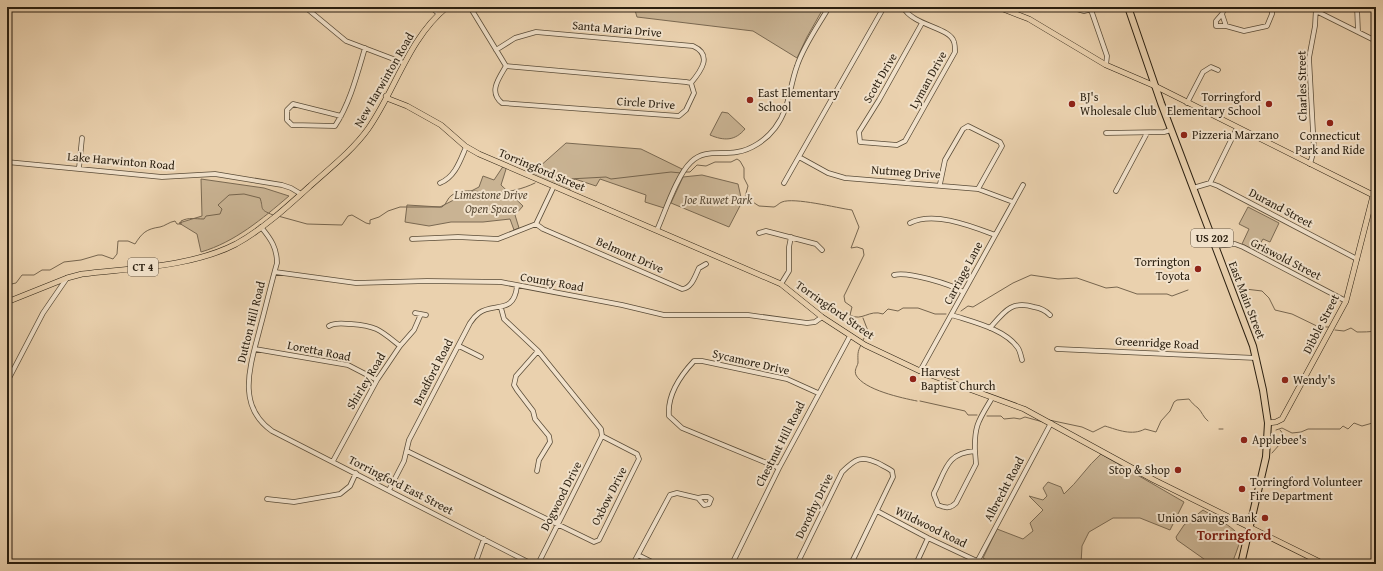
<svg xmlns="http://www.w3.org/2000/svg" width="1383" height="571" viewBox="0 0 1383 571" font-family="'Gentium Book Plus',serif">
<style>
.green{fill:#c9b393;stroke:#7a6952}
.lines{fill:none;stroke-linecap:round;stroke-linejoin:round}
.stream{stroke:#76654e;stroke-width:1}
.minor-casing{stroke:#5a4c38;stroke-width:5.5}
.major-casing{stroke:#2a1f10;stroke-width:6}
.highway-casing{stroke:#2a1f10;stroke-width:8}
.minor{stroke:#f1e1ca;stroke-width:4}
.major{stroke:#ead1ae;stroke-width:5}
.highway{stroke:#ead1ae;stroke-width:6}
.poi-dot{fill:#8f2418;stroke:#f1e1ca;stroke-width:1.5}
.labels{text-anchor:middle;stroke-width:4;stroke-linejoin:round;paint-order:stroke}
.shield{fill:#f1e1ca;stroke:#665948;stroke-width:1}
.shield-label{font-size:11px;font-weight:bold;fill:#2a1f10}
.street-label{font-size:12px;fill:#2a1f10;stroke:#f1e1ca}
.poi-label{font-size:12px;fill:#2a1f10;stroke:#f1e1ca;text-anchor:start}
.park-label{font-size:12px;font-style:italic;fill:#5a4b37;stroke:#f1e1ca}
.quarter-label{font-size:14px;font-weight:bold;fill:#7a1f14;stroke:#f1e1ca}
</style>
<rect width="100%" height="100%" fill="#ead1ae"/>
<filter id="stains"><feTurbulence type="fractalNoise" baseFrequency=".005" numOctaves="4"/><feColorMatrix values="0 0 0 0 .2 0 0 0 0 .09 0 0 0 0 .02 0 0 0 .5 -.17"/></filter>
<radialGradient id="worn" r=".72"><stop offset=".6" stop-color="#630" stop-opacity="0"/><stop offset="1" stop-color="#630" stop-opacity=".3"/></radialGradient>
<path class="green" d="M 634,7 L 824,7 L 807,37 L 797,58 L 753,31 L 637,17 Z
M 722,112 L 728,113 L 745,129 C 735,141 724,141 710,135 Z
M 566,143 L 641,149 L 682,169 L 664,208 L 645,202 L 646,195 L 600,179 L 596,186 L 575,179 L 568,193 L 529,176 Z
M 504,165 L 507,166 L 501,185 L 523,206 L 515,215 L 519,228 L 514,230 L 510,219 L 483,222 L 451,222 L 429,226 L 405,222 L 407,205 L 440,207 L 479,187 L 483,176 L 494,180 Z
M 702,175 L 738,184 L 742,202 L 729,227 L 671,203 L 683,177 Z
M 201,179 L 264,188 L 289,196 C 262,219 235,242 201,252 L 197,234 L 179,223 L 202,216 Z
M 1248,207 L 1279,223 L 1270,242 L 1263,239 L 1256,251 L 1242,244 L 1249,229 L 1239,224 Z
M 1101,454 L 1184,502 L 1170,530 L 1140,518 L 1113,518 L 1089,532 L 1082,546 L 1081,564 L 994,564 L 983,558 L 997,529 L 1023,539 L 1033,531 L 1030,523 L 1043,510 L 1029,496 L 1043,500 L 1047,496 L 1043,488 L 1048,482 L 1061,487 L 1064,494 C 1078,482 1087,466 1101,454 Z
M 1203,510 C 1211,515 1240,530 1240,539 C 1239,547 1234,557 1232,564 L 1211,564 L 1177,540 L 1176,537 L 1184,525 Z"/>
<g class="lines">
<path class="stream" d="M 684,172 L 690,172 L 697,165 L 706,166 L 715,162 L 731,162 L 737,159 L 740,161 L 744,168 L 744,178 L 748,186 L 745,197 L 759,206 L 774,207 C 777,206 779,203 782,202 C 794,197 837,208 852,210 L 859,227 L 851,248 L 857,247 L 863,249 L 864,255 L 844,296 L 845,302 L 852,307 L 850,315 C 862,322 869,309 883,314 L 888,309 L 898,311 L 903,308 L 918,308 L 935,314 L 946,314
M 550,178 L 555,176 L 569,179 L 606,177 L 611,179 L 671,172 L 681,173
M 278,216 L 307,224 L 342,225 L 348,216 L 352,215 L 366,223 L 370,224 L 370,220 L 379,217 L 388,211 L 400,207 L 442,207 C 447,204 447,198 452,195 C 465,187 481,193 496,193 C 509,192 523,189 535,183
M 7,285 L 16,283 L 22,275 L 34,275 L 42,270 L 50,270 L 64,262 L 81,260 L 98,255 L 102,255 L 113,259 L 117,254 L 118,241 L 128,241 L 135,244 C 142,233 146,229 160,227 C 165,226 169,222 175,221 L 177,224 L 181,224 L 181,221 C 189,217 195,219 204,219 L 206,216 L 220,214 L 222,209 L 218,205 L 229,195 L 244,194 L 260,198 C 264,209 258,209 273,215
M 1237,288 L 1262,291 L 1269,298 L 1275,310 L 1292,314 L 1323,329 L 1325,327 L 1329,327
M 961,311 L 968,306 L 973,307 L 1013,283 L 1031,275 L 1058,279 L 1077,278 L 1106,288 L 1117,287 L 1137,294 L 1167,294 L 1172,296 L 1188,290
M 863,318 L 868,331 L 863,340
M 1335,330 L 1344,331 L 1351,328 L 1357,332 C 1364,332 1369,332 1376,331
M 861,345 C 857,352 858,355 858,363 C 857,367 854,370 856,375 C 864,390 902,398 917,401
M 920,401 L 965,411 L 968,415 L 977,415
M 987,416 L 1001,416 L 1004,419 L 1014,418 L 1020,419 L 1025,417 L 1043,422
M 1049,420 L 1082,427 L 1093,432 L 1105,426 C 1118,430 1132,436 1145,429 L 1156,432 L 1161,421 L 1170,411 L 1174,402 L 1177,400 L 1189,399 C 1192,403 1194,405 1198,408 C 1202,412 1203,417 1208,421
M 1219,429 L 1223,429
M 1276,430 L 1282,428 L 1292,433 L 1301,432 L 1308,429 L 1340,429 L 1343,426 L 1348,429 L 1354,423 L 1362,426 L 1376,422
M 1280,430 L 1284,435 L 1282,440
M 1272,453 L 1280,444"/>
<defs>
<path id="minor" d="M 305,7 L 346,41 L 404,63
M 431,7 L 439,14
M 470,7 L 506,66 C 499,78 488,92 502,103 L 679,116 L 686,110 L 694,93 L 691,83 L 686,82 L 506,66
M 903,7 C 913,26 950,27 954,42 C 955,45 955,49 955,52 L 905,141 L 897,145 L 860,142 L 859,132 L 879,100 L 922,23
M 1070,7 L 1084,11 L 1099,7
M 1090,7 L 1107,56 L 1106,65
M 1225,7 L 1222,14 L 1226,26 L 1244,31 L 1267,26 L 1272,14 L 1272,7
M 1357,7 L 1358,32
M 1316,11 L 1376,41
M 1222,14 L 1216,21 L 1216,26 L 1226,26
M 496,50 L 515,38 L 536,32 L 693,46 C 713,55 701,71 691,83
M 1187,103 L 1203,72 L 1211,67 L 1218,70
M 341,116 L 293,104 L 287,110 L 287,120 L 292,125 L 335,126 C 350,103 357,75 365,48
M 1106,133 L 1164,132 L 1171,130
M 799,157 L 828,173 L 845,178 L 978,189 L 1013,202
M 7,162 L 162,177 L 215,174 L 282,185 L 291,188 L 301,194
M 1310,164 L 1314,150 L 1309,58 L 1315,26 L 1316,7
M 79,168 L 82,138
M 440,183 C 455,177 460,161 466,147
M 784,183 L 884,7
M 1210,183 L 1237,128
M 940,184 L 945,160 L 963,129 L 968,126 L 1000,142 L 1002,146 L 978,189
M 1193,188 L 1210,183 L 1218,186 L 1357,259
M 1116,191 L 1147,133
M 910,223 C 934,211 971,226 995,235
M 536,224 L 543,229 L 682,289 C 692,288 695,276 699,268 L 706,264
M 536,224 L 554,186
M 261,227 C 271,239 277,248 277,263 C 271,284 266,306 260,328 C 251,364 235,405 272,431 L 532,564
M 657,230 C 665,212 677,175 691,162 C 704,149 720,155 737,152 C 751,150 766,140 775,128 C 790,108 789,88 797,66 C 804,45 818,26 829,7
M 759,233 L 766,231 L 816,244 L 822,250
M 412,239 L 458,237 L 498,239 L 536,224
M 1215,246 L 1235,244 L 1243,247 L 1346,301
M 275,272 L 356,283 L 427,281 L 501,282 L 622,305 L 664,315 L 748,315 L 807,323 L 815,322 L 822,317
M 894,275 C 907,271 951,284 963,292
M 781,284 L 789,271 L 789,247 L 791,237
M 415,313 L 426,315
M 952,315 C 973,322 1005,329 1018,348 C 1020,351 1021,356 1022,360
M 329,326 C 336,322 343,324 351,324 C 377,326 380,330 400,346
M 990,328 C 1004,312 1011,300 1034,307 C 1041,308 1045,310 1050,315
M 459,346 L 481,357
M 255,349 L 348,365 L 377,380
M 1057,349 L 1256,358
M 920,371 L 1023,185
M 7,382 L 43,313 L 67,278
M 407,451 L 594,542 L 599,540 L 639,459 L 637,454 L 602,436 L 601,429 L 538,351 L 504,319 L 501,308
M 975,451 L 976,464 L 956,503 C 950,509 946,508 938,505 L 934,495 L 934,493 C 946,470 946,453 975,451 Z
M 975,451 C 974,425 979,420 992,398
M 333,461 L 377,380 L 400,346 L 414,330 L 421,314
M 779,468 L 682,428 L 669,416 C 667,396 680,376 694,361 L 702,361 L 787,379 L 818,393
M 537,471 L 539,460 L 550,442 L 549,436 L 535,419 L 533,411 L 517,390 L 514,385 L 516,376 L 538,351
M 389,490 L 404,461 L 409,440 L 470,323 C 472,320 475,316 479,313 C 494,302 514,315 517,286
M 703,497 L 708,497 L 711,499 L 709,504 L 704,505 L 698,498 Z
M 267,499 L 294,502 L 340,494 L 350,486 L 356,473
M 877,511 L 928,538 L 977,561
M 638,555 L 656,564
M 475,564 L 484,539
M 538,564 L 602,436
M 633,564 L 670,495 L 677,493 L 698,498
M 732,564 L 779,468 L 850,336
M 797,564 L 842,472 C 855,459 861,455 878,463 C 883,466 888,468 892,471 L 893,477 L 851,564
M 916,564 L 928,538
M 976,564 L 1051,423"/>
<path id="major" d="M 998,7 L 1029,19 L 1106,65 L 1155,86 L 1373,195
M 386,96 L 389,99 L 407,106 L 441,125 L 465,146 L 479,154 L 781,284 L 822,317 L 865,345 L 920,371 L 1024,409 L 1154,480 L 1324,564
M 7,302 L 67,278 L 82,274 C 131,268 192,267 236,244 C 263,229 287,207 310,186 C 330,168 352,151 368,129 C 396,89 408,39 447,7
M 1268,423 L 1276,422 L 1282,419 L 1346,301 L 1376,184"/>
<path id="highway" d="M 1128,7 L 1161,103 L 1253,346 L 1263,390 L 1268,423 L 1266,457 L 1241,564"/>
</defs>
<use href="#minor" class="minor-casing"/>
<use href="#major" class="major-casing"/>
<use href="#highway" class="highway-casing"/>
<use href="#minor" class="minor"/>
<use href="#major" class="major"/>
<use href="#highway" class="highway"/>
</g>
<g class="poi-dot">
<circle cx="750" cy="100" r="4"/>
<circle cx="1072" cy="104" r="4"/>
<circle cx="1269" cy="104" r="4"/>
<circle cx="1330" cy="123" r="4"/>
<circle cx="1184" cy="135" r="4"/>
<circle cx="1198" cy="269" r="4"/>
<circle cx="913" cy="379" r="4"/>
<circle cx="1285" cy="380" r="4"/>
<circle cx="1244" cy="440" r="4"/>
<circle cx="1178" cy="470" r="4"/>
<circle cx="1242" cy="489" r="4"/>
<circle cx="1265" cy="518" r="4"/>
</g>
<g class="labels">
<g class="shield">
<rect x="1191" y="229" width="42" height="18" rx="3"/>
<rect x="128" y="258" width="30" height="18" rx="3"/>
</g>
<g class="shield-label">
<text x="1212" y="242">US 202</text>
<text x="143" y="271">CT 4</text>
</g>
<g class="street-label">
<text transform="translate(617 29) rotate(5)" y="4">Santa Maria Drive</text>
<text transform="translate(880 78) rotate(-60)" y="4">Scott Drive</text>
<text transform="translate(384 80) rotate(-60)" y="4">New Harwinton Road</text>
<text transform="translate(928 80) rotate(-61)" y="4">Lyman Drive</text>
<text transform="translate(1302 86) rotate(-91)" y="4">Charles Street</text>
<text transform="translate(646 103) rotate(4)" y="4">Circle Drive</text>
<text transform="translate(121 161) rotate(5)" y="4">Lake Harwinton Road</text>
<text transform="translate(542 170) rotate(23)" y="4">Torringford Street</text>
<text transform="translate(906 172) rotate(4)" y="4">Nutmeg Drive</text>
<text transform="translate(1281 208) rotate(28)" y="4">Durand Street</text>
<text transform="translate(630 255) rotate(24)" y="4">Belmont Drive</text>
<text transform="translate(1286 259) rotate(27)" y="4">Griswold Street</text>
<text transform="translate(963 273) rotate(-62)" y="4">Carriage Lane</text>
<text transform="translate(552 282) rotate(10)" y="4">County Road</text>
<text transform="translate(1247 300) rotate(69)" y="4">East Main Street</text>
<text transform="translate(835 310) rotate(35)" y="4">Torringford Street</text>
<text transform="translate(251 322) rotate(-76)" y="4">Dutton Hill Road</text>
<text transform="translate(1321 324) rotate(-63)" y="4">Dibble Street</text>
<text transform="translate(1157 343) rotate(3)" y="4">Greenridge Road</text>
<text transform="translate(319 351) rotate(11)" y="4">Loretta Road</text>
<text transform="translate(751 362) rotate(13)" y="4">Sycamore Drive</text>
<text transform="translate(433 372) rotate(-63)" y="4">Bradford Road</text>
<text transform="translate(366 381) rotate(-59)" y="4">Shirley Road</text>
<text transform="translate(780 444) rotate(-63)" y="4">Chestnut Hill Road</text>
<text transform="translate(401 485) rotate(27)" y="4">Torringford East Street</text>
<text transform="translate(1004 489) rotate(-62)" y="4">Albrecht Road</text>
<text transform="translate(561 496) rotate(-63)" y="4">Dogwood Drive</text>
<text transform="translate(609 496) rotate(-63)" y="4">Oxbow Drive</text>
<text transform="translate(814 506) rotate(-64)" y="4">Dorothy Drive</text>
<text transform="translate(931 527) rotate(26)" y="4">Wildwood Road</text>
</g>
<g class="poi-label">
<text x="758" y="97">East Elementary<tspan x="758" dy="14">School</tspan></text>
<text x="1080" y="101">BJ's<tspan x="1080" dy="14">Wholesale Club</tspan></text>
<text x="1261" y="101" text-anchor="end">Torringford<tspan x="1261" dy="14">Elementary School</tspan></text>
<text x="1192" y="139">Pizzeria Marzano</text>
<text x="1330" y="140" text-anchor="middle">Connecticut<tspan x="1330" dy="14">Park and Ride</tspan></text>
<text x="1190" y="266" text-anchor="end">Torrington<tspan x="1190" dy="14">Toyota</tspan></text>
<text x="921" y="376">Harvest<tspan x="921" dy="14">Baptist Church</tspan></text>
<text x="1293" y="384">Wendy's</text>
<text x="1252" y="444">Applebee's</text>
<text x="1170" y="474" text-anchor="end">Stop &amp; Shop</text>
<text x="1250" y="486">Torringford Volunteer<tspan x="1250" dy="14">Fire Department</tspan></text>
<text x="1257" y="522" text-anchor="end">Union Savings Bank</text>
</g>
<g class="park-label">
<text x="491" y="199">Limestone Drive<tspan x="491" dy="14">Open Space</tspan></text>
<text x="718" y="204">Joe Ruwet Park</text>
</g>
<g class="quarter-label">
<text x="1234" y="540">Torringford</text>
</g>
</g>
<rect width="1383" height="571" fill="none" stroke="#ead1ae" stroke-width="24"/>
<rect x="8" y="8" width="1367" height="555" fill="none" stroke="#2a1f10" stroke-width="2"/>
<rect x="12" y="12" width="1359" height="547" fill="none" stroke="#2a1f10"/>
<rect width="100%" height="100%" filter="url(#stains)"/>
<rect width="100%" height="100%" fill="url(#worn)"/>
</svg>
